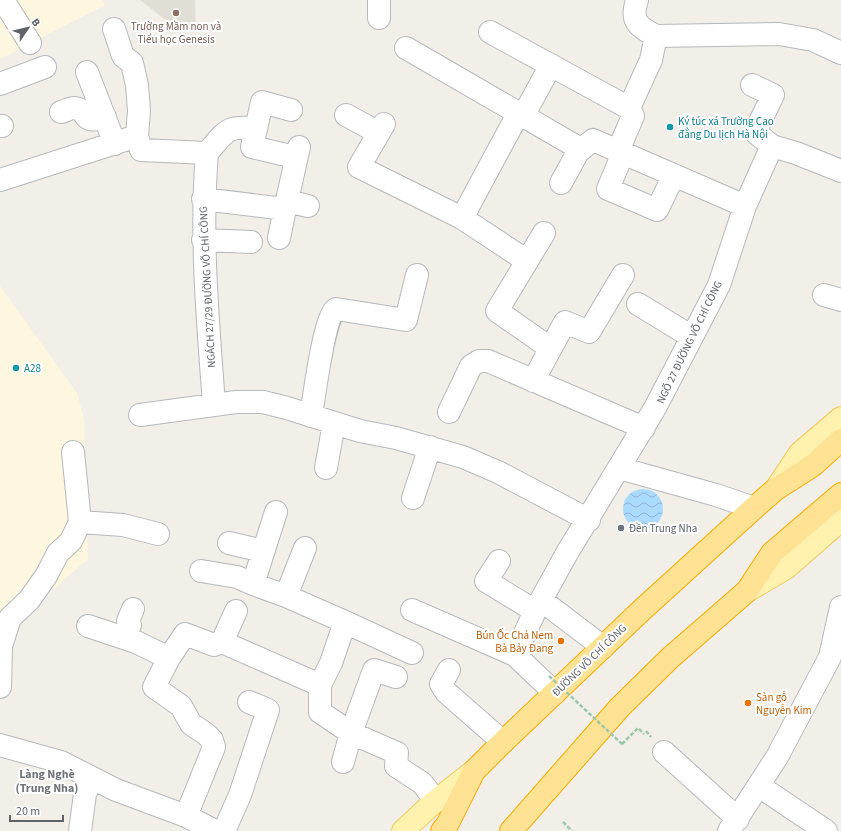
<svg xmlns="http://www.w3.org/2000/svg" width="841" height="831" viewBox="0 0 841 831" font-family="'Source Sans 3',sans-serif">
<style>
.commercial{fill:#fef7e0}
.education{fill:#e1ded6}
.water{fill:url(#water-waves)}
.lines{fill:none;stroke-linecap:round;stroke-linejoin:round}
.minor-casing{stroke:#b5b8bc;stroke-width:24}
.major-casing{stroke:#f2c960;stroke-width:24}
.highway-casing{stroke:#f9ab00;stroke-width:24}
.path{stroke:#9cc7a9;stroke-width:2.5;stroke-dasharray:4 2;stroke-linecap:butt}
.minor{stroke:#fff;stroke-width:22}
.major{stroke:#fff2af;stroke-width:22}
.highway{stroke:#fde293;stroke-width:22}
.path-bridge{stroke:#9cc7a9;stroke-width:2.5;stroke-dasharray:4 2;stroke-linecap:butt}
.education-dot{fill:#8d6e63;stroke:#fff;stroke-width:1.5}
.culture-dot{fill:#0f9aa8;stroke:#fff;stroke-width:1.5}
.worship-dot{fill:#6b7280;stroke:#fff;stroke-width:1.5}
.food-dot{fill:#e8710a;stroke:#fff;stroke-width:1.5}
.labels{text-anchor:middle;stroke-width:4;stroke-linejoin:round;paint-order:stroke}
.education-label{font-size:11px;fill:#785e54;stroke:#fff}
.culture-label{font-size:11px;fill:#0d838f;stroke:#fff;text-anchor:start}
.street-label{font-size:11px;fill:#5f6368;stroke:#fff}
.worship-label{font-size:11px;fill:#5b616d;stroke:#fff;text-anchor:start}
.food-label{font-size:11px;fill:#c56008;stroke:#fff;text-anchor:end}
.neighbourhood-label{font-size:12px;font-weight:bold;fill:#70757a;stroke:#fff}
</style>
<defs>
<pattern id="water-waves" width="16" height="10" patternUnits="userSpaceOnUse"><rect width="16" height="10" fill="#aadaff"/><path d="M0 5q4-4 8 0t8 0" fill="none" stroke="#8eb4d2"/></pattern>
</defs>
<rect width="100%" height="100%" fill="#f1efe8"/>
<path class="commercial" d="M 0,0 L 101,0 L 105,5 L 0,59 Z
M 0,286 L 77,393 L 84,419 L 88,559 L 55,588 L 23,598 L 0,614 Z"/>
<path class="education" d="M 140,0 L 195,0 L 196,31 L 171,24 Z"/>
<path class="water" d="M623 509a20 20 0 1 1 40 0a20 20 0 1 1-40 0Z"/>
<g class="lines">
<defs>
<path id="minor" d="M 3,0 L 30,43
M 637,0 C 630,21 638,27 656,36 L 779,34 L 813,40 L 841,53
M 379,18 L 379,0
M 114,29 L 123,56 L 132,63 L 137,85 L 139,111 L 137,136 L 141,150 L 207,153 C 200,238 208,321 214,405
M 490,32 L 629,108
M 406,48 L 577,147 L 578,152 L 561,183
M 87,72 L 115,144
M 0,84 L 45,67
M 752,85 L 773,95 L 755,132 L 772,146
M 61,112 C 65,111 70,108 74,108 C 89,108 79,126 105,117
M 518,114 L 462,218 L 527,261
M 346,115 L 379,133
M 523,116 L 551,65
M 384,124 L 359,167 L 462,218
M 0,126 L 2,126
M 618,151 L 633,116 L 629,108 L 651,60 L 656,36
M 578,152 L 593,140 L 745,206
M 207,153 C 225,133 226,124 256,129
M 623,153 L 608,189 L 657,210 L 674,175
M 286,155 L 252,147 L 262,102 L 291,110
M 0,180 L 137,136
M 203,199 L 285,209 L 299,147
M 287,201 L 308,206
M 544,233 L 497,311 L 550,348
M 279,238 L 285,209
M 203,240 L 251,242
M 824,295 L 841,300
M 638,304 L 692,337
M 533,381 L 565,322 L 589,332 L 623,275
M 449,412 L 471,366 L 479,361 L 488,361 L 644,428
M 140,415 L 236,402 L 263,402 L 287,408 L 360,431 L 396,438 L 463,457 L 498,472 L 589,520
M 311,416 C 314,398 324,317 336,309 L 406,320 L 417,275
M 326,468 L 334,423
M 619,468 L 716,495 L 754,508
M 413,498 L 430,447
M 276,512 L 253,584 L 286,596 L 345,622 L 331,663 L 320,685 L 320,712 L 351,733 L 397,753 L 396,766 L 422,783 L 436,801
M 80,522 L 123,525 L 158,534
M 229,543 L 263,551
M 499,561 L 486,581 L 535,611
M 201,571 L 237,577 L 253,584
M 286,596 L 305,548
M 541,600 L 603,647
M 412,610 L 515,655
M 345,622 L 412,653
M 88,626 L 136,642 L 169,658
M 124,638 L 130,625 L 128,621 L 133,609
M 222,642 L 320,685
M 222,642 L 236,611
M 449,670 L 441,684 L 446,692 L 503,742
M 0,687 L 1,646 L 10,618 L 29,600 L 46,576 L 58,553 L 71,541 L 80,522 L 73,452
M 555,693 L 515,655 L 535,611 L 567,553 L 655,408 L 719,285 L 745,206 L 772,146 L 796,153 L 841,171
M 0,745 L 61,762 L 116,790 L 186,816 L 215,831
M 664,752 L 738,819
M 343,762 L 351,733 L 374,670 L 396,677
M 759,786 L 826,831
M 186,816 L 214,747 L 212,740 L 206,734 L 191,724 L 181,706 L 154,687 L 169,658 L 185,634 L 214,645 L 222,642
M 80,831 L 85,794 L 92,778
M 224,831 L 240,795 L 268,710 L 249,702
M 729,831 L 777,757 L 830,657 L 841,607"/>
<path id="major" d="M 776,489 L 800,453 L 841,418
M 747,591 L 786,568 L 841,520
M 403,831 L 432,804 L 474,771"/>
<path id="highway" d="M 442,831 L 447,825 L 474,771 L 503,742 L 644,608 L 754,508 L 776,489 L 812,466 L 841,440
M 511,831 L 620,707 L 670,658 L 747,591 L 772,553 L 841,494"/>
</defs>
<use href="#minor" class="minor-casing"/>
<use href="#major" class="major-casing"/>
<use href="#highway" class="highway-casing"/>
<path class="path" d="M 646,731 L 651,737
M 622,744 L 638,728 L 644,734
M 563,822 L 572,831"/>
<use href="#minor" class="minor"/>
<use href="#major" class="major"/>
<use href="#highway" class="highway"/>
<path class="path-bridge" d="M 549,676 L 622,744"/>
</g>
<circle class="education-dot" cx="176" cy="13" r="4"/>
<g class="culture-dot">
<circle cx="670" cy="127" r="4"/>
<circle cx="16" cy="368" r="4"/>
</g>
<circle class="worship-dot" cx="621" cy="528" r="4"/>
<g class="food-dot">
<circle cx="561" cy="641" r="4"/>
<circle cx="748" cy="703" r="4"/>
</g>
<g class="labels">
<g class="education-label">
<text x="176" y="30">Trường Mầm non và<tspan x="176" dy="13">Tiểu học Genesis</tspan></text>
</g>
<g class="culture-label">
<text x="678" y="125">Ký túc xá Trường Cao<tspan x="678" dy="13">đẳng Du lịch Hà Nội</tspan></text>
<text x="24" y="372">A28</text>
</g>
<g class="street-label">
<text transform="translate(207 287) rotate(-93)" y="4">NGÁCH 27/29 ĐƯỜNG VÕ CHÍ CÔNG</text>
<text transform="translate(689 342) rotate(-64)" y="4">NGÕ 27 ĐƯỜNG VÕ CHÍ CÔNG</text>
<text transform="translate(589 660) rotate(-44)" y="4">ĐƯỜNG VÕ CHÍ CÔNG</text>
</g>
<g class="worship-label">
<text x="629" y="532">Đền Trung Nha</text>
</g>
<g class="food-label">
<text x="553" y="639">Bún Ốc Chả Nem<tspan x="553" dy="13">Bà Bảy Đang</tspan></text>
<text x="756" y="701" text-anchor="start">Sàn gỗ<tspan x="756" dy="13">Nguyễn Kim</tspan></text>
</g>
<g class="neighbourhood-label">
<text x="47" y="778">Làng Nghè<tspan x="47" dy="14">(Trung Nha)</tspan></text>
</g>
</g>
<g transform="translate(28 28) rotate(55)" stroke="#ffffff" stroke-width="3" paint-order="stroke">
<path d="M0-3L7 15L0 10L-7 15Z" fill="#5f6368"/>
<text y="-6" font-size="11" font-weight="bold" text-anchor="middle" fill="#5f6368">B</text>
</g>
<path d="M10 815v6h53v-6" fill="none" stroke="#5f6368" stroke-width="2"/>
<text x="16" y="815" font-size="12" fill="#5f6368" stroke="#ffffff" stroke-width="3" paint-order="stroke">20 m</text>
</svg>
